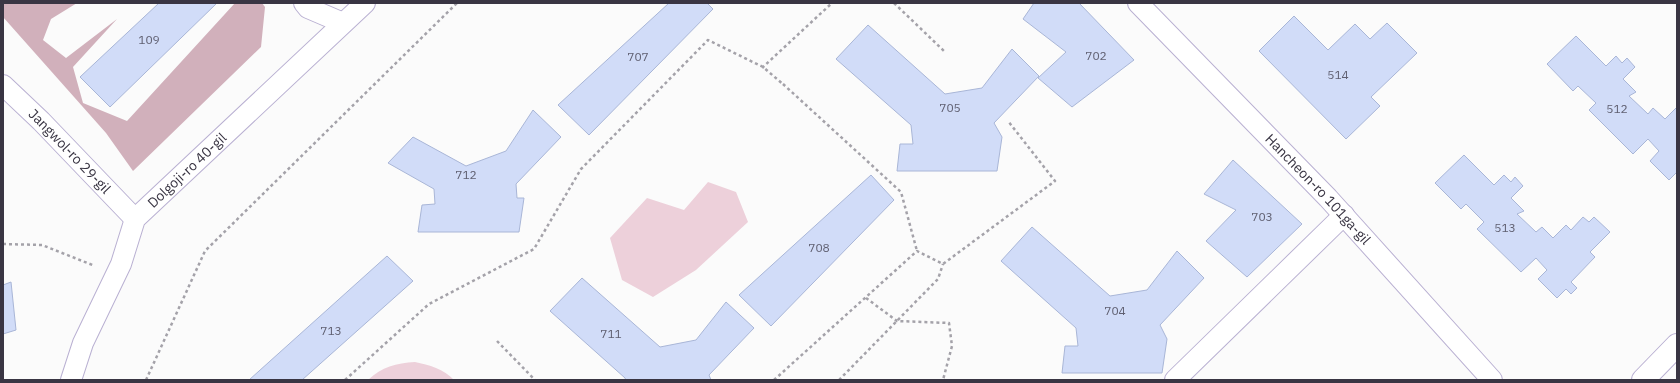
<svg xmlns="http://www.w3.org/2000/svg" width="1680" height="383" viewBox="0 0 1680 383" font-family="'IBM Plex Sans',sans-serif">
<style>
.green{fill:#edd0da}
.forest{fill:#d1b0bb}
.building{fill:#d1dcf8;stroke:#a9b6d7}
.lines{fill:none;stroke-linecap:round;stroke-linejoin:round}
.street-casing{stroke:#b9b0d2;stroke-width:22}
.secondary-casing{stroke:#b9b0d2;stroke-width:24}
.path{stroke:#a4a2a9;stroke-width:2.5;stroke-dasharray:3 3;stroke-linecap:butt}
.street{stroke:#fff;stroke-width:20}
.secondary{stroke:#fff;stroke-width:22}
.labels{text-anchor:middle;stroke-width:3.5;stroke-linejoin:round;paint-order:stroke}
.number-label{font-size:12px;fill:#5f5f70}
.street-label{font-size:14px;fill:#393543;stroke:#fbfbfb}
</style>
<rect width="100%" height="100%" fill="#fbfbfb"/>
<path class="green" d="M 708,182 L 736,192 L 748,222 L 696,270 L 653,297 L 622,280 L 610,238 L 647,198 L 684,210 Z
M 415,362 C 429,365 444,369 454,380 L 368,380 C 382,367 396,363 415,362 Z"/>
<path class="forest" d="M 3,3 L 77,3 L 51,19 L 43,40 L 66,58 L 117,19 L 73,67 L 83,103 L 127,121 L 235,3 L 262,3 L 265,7 L 261,47 L 133,171 L 106,133 L 3,17 Z"/>
<path class="building" d="M 159,3 L 217,3 L 110,107 L 80,77 Z
M 669,3 L 707,3 L 713,9 L 589,135 L 558,105 Z
M 1034,3 L 1079,3 L 1134,60 L 1072,107 L 1038,78 L 1066,52 L 1023,19 Z
M 1294,16 L 1328,50 L 1355,24 L 1370,39 L 1387,23 L 1417,53 L 1371,97 L 1380,106 L 1346,139 L 1259,51 Z
M 868,25 L 945,94 L 982,88 L 1012,49 L 1039,76 L 994,123 L 1002,137 L 997,171 L 897,171 L 900,144 L 913,144 L 911,125 L 836,59 Z
M 1576,36 L 1606,66 L 1616,56 L 1622,63 L 1627,58 L 1635,67 L 1623,79 L 1636,92 L 1629,96 L 1648,114 L 1653,108 L 1665,119 L 1677,107 L 1677,172 L 1669,180 L 1650,161 L 1659,151 L 1648,139 L 1633,154 L 1589,110 L 1596,103 L 1578,86 L 1573,91 L 1547,64 Z
M 533,110 L 561,137 L 516,184 L 517,198 L 524,198 L 519,232 L 418,232 L 422,205 L 435,204 L 434,189 L 388,163 L 413,137 L 466,166 L 506,151 Z
M 1464,155 L 1494,185 L 1504,175 L 1511,182 L 1515,177 L 1523,186 L 1511,198 L 1524,211 L 1517,214 L 1536,232 L 1542,227 L 1553,238 L 1566,225 L 1571,230 L 1583,217 L 1589,222 L 1594,217 L 1610,232 L 1590,252 L 1595,257 L 1571,282 L 1577,288 L 1571,294 L 1566,289 L 1557,298 L 1538,279 L 1547,270 L 1536,258 L 1521,272 L 1477,229 L 1484,222 L 1466,204 L 1461,209 L 1435,183 Z
M 1233,160 L 1302,224 L 1247,277 L 1206,241 L 1236,210 L 1204,194 Z
M 871,175 L 894,200 L 771,326 L 739,295 Z
M 1032,227 L 1110,296 L 1147,290 L 1177,251 L 1204,278 L 1160,325 L 1167,339 L 1162,373 L 1062,373 L 1065,346 L 1078,346 L 1076,328 L 1001,261 Z
M 387,256 L 413,281 L 302,380 L 249,380 Z
M 582,278 L 660,347 L 696,340 L 726,302 L 754,328 L 709,375 L 711,380 L 626,380 L 625,378 L 550,311 Z
M 11,282 L 16,330 L 3,334 L 3,285 Z"/>
<g class="lines">
<defs>
<g id="street">
<path d="M 304,3 L 308,8 L 343,23"/>
<path id="s1" d="M 1138,3 L 1328,198 L 1492,380"/>
<path id="s2" d="M 3,85 L 41,121 L 135,219"/>
<path id="s3" d="M 71,380 L 83,343 L 121,264 L 135,219 L 365,3"/>
<path d="M 1175,380 L 1344,215"/>
</g>
<path id="secondary" d="M 1643,380 L 1677,345"/>
</defs>
<use href="#street" class="street-casing"/>
<use href="#secondary" class="secondary-casing"/>
<path class="path" d="M 894,3 L 944,51
M 764,68 L 763,67 L 832,3
M 783,84 L 901,192 L 917,251
M 3,244 L 42,245 L 95,266
M 866,298 L 897,321 L 949,323 L 952,346 L 943,380
M 497,341 L 535,380
M 146,380 L 205,251 L 457,3
M 345,380 L 429,304 L 534,249 L 581,169 L 708,40 L 763,67 L 784,85
M 774,380 L 917,251 L 943,264 L 1055,181 L 1008,121
M 839,380 L 938,279 L 943,264"/>
<use href="#street" class="street"/>
<use href="#secondary" class="secondary"/>
</g>
<g class="labels">
<g class="number-label">
<text x="149" y="44">109</text>
<text x="1096" y="60">702</text>
<text x="638" y="61">707</text>
<text x="1338" y="79">514</text>
<text x="950" y="112">705</text>
<text x="1617" y="113">512</text>
<text x="466" y="179">712</text>
<text x="1262" y="221">703</text>
<text x="1505" y="232">513</text>
<text x="819" y="252">708</text>
<text x="1115" y="315">704</text>
<text x="331" y="335">713</text>
<text x="611" y="338">711</text>
</g>
<g class="street-label">
<text dy="5" stroke="none"><textPath href="#s2" startOffset="94">Jangwol-ro 29-gil</textPath></text>
<text dy="5" stroke="none"><textPath href="#s3" startOffset="245">Dolgoji-ro 40-gil</textPath></text>
<text dy="5" stroke="none"><textPath href="#s1" startOffset="259">Hancheon-ro 101ga-gil</textPath></text>
</g>
</g>
<rect width="1680" height="383" fill="none" stroke="#393543" stroke-width="8"/>
</svg>
